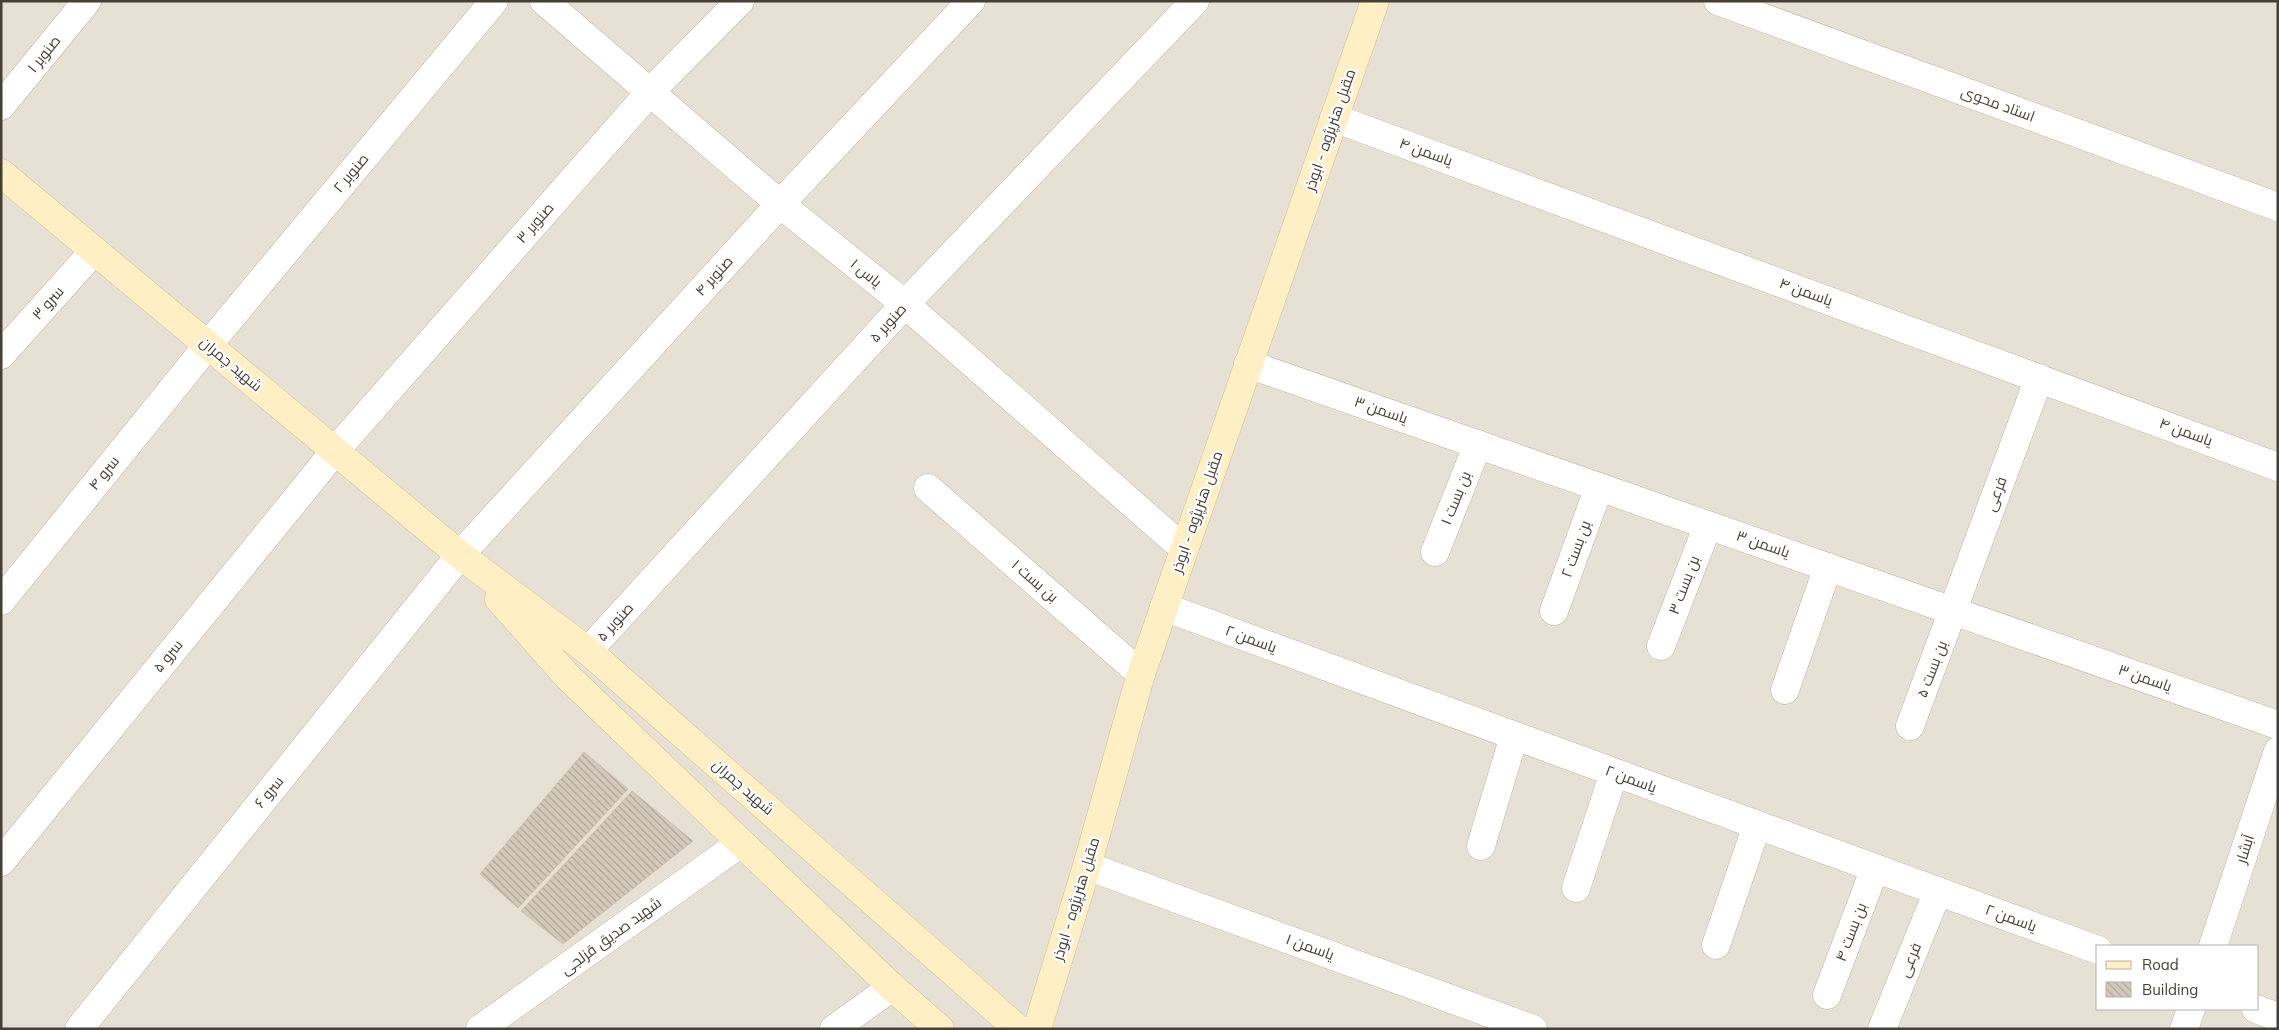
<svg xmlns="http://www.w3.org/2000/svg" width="2279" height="1030" viewBox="0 0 2279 1030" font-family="Mulish,Cairo,sans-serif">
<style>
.residential{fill:#e7e0d4;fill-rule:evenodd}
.building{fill:url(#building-back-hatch);stroke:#cfc2af}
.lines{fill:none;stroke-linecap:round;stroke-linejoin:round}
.street-casing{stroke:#beb6a9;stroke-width:29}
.secondary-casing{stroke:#d3c296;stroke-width:29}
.street{stroke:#fff;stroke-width:28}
.secondary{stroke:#feefc5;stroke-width:28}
.labels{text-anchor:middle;stroke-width:4.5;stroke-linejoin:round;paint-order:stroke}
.street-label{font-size:15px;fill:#453f35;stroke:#fff}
</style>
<defs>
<pattern id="building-back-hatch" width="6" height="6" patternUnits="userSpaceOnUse" patternTransform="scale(1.25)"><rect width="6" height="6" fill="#d4cabb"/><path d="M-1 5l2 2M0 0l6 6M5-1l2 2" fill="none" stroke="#aea599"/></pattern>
</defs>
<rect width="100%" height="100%" fill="#f3efe6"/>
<path class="residential" d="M 1,1 L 2278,1 L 2278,1029 L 1,1029 ZM 2098,946 L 2258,946 L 2258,1009 L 2098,1009 Z"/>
<path class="building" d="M 584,752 L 628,789 L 518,908 L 480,874 Z
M 632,791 L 693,841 L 563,944 L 521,911 Z"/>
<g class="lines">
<defs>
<path id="street" d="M 544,1 L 780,204 L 905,304 L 1184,549
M 1718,1 L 2278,207
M 1,106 L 87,1
M 1334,118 L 2278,467
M 1,355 L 94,251
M 1248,364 L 2278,725
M 928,488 L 1141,674
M 1435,552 L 1478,444
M 1,601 L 208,345 L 494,1
M 1164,607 L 2098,950
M 1554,611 L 1599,487
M 1661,646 L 1708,525
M 588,651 L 905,304 L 1195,1
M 1785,690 L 1828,567
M 1910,726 L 2039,378
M 1481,846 L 1514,736
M 1,862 L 335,451 L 650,92 L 740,1
M 1087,866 L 1533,1029
M 1576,888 L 1614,773
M 1716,945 L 1757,825
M 2213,946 L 2278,751
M 1827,995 L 1875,868
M 2256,1009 L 2278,1017
M 79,1029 L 460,555 L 780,204 L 971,1
M 480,1029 L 741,843
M 834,1029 L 892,987
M 1882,1029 L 1938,891
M 2184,1029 L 2191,1009"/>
<path id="secondary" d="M 1,173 L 460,555 L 588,651 L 1018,1029
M 499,599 L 567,676 L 892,987 L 940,1029
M 1037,1029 L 1087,866 L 1141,674 L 1375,1"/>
</defs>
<use href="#street" class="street-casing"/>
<use href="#secondary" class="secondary-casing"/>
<use href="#street" class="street"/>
<use href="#secondary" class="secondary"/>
</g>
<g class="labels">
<g class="street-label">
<text transform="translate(44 54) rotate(-51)" y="5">صنوبر ۱</text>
<text transform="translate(1998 104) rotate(20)" y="5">استاد محوی</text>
<text transform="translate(1330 130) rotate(-71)" y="5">مقبل هنرپژوه - ابوذر</text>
<text transform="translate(1426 152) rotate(20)" y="5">یاسمن ۴</text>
<text transform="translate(351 173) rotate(-50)" y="5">صنوبر ۲</text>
<text transform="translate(535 223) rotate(-49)" y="5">صنوبر ۳</text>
<text transform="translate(866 273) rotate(39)" y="5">یاس ۱</text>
<text transform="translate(714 276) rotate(-48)" y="5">صنوبر ۴</text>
<text transform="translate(1806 292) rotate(20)" y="5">یاسمن ۴</text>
<text transform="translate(48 303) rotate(-48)" y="5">سرو ۳</text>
<text transform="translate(888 323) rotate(-48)" y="5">صنوبر ۵</text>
<text transform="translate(231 364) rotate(40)" y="5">شهید چمران</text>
<text transform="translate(1381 410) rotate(19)" y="5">یاسمن ۳</text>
<text transform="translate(2186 432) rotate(20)" y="5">یاسمن ۴</text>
<text transform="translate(104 473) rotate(-51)" y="5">سرو ۴</text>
<text transform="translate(1996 494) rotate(-70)" y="5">فرعی</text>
<text transform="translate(1456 498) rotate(-68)" y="5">بن بست ۱</text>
<text transform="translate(1197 512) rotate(-71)" y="5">مقبل هنرپژوه - ابوذر</text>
<text transform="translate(1763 544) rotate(19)" y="5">یاسمن ۳</text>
<text transform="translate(1576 549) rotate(-70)" y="5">بن بست ۲</text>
<text transform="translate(1035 581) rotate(41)" y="5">بن بست ۱</text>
<text transform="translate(1684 585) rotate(-69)" y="5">بن بست ۳</text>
<text transform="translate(615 622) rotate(-48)" y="5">صنوبر ۵</text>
<text transform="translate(1251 639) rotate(20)" y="5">یاسمن ۲</text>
<text transform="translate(168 656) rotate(-51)" y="5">سرو ۵</text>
<text transform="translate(1932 669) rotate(-69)" y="5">بن بست ۵</text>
<text transform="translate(2145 678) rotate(19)" y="5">یاسمن ۳</text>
<text transform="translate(1631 779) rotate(20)" y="5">یاسمن ۲</text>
<text transform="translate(743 787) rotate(41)" y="5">شهید چمران</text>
<text transform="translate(269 792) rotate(-51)" y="5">سرو ۶</text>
<text transform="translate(2245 849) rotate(-72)" y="5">آبشار</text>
<text transform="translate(1076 899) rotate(-73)" y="5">مقبل هنرپژوه - ابوذر</text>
<text transform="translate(2011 918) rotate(20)" y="5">یاسمن ۲</text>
<text transform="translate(1851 932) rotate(-69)" y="5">بن بست ۴</text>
<text transform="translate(611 936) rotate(-36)" y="5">شهید صدیق قزلجی</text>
<text transform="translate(1310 947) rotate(20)" y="5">یاسمن ۱</text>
<text transform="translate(1910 960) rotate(-68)" y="5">فرعی</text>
</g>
</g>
<rect width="2279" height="1030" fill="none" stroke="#453f35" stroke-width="5"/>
<rect x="2096" y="945" width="162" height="65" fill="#ffffff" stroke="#b5b2ae"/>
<rect x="2106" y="961" width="25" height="8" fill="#feefc5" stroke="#b5b2ae"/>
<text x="2142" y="970" font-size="15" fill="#453f35">Road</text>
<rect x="2106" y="982" width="25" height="15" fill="url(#building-back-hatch)" stroke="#b5b2ae"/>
<text x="2142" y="995" font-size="15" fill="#453f35">Building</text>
</svg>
